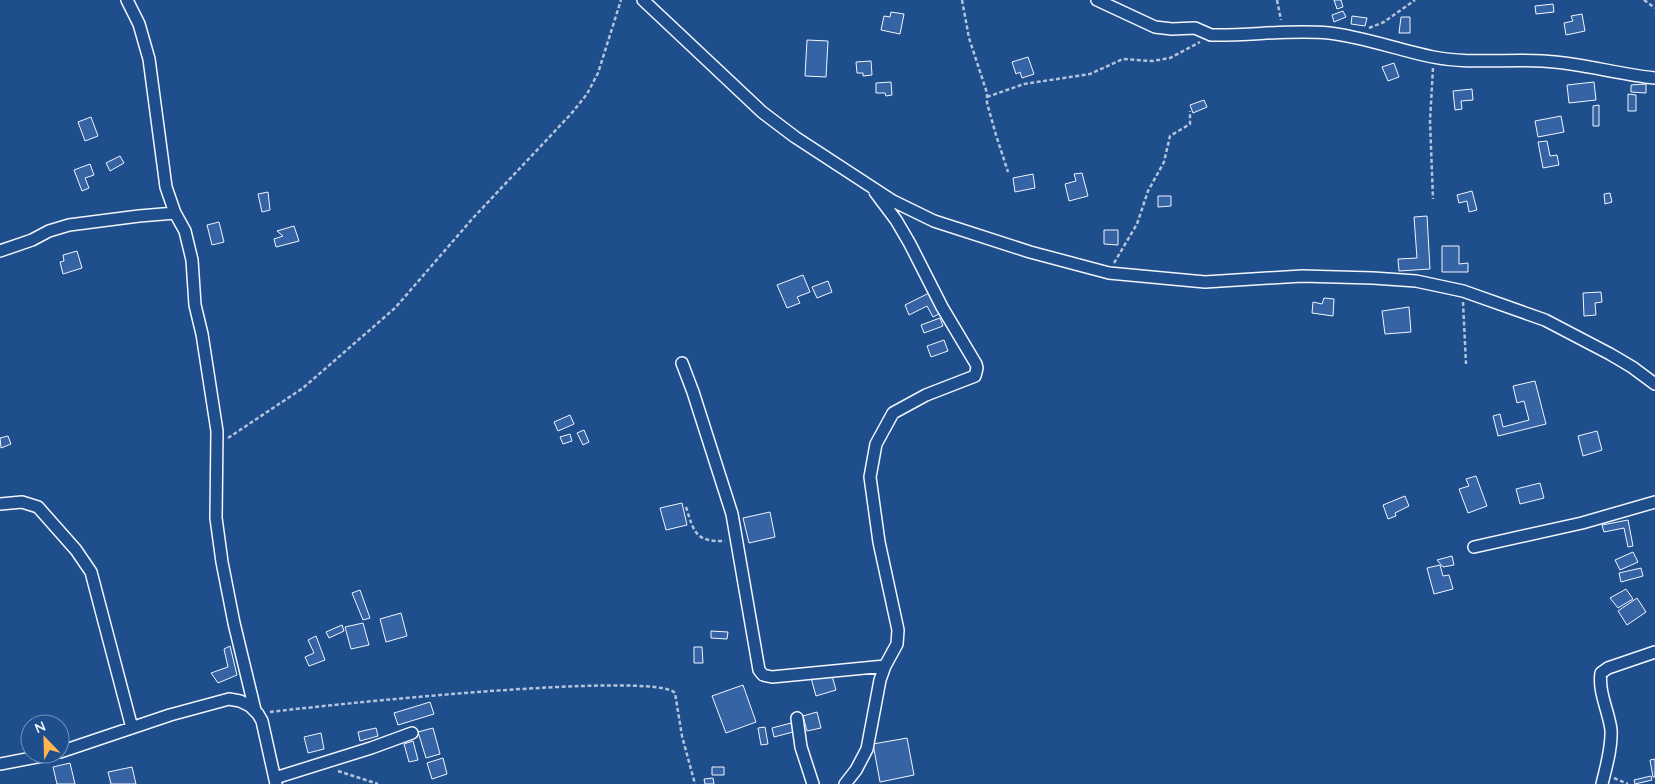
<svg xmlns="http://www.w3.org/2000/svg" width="1655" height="784" viewBox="0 0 1655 784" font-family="Quicksand,sans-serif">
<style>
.building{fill:#3563a3;stroke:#f2f6ff}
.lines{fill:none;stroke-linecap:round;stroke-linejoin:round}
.minor-casing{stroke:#f2f6ff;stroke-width:14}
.path{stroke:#b3c4dc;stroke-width:2.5;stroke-dasharray:4 2.5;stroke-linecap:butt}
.minor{stroke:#1f4e8c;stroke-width:11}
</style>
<rect width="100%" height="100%" fill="#1f4e8c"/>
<path class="building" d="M 1334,0 L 1341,0 L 1343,7 L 1337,9 Z
M 1553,4 L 1554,12 L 1536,14 L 1535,6 Z
M 1343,11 L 1346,17 L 1334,22 L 1332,15 Z
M 891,12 L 904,14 L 900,34 L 881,30 L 884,16 L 890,17 Z
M 1582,14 L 1585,31 L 1566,35 L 1564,23 L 1573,21 L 1571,16 Z
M 1352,16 L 1367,18 L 1365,26 L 1351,24 Z
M 1401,17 L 1410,17 L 1410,33 L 1399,33 Z
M 807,40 L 828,41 L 826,77 L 805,76 Z
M 1028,57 L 1034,74 L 1022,78 L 1020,72 L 1016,74 L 1012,62 Z
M 871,61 L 872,75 L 863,76 L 863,73 L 857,73 L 856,62 Z
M 1394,63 L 1399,77 L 1388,81 L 1382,67 Z
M 891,82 L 892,95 L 886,96 L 885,93 L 876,93 L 876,83 Z
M 1594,82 L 1596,100 L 1569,103 L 1567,85 Z
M 1646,84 L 1646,93 L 1631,92 L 1631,85 Z
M 1472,89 L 1473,100 L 1461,101 L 1462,109 L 1455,110 L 1453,91 Z
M 1628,94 L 1636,95 L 1636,111 L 1628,111 Z
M 1204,100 L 1207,107 L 1193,113 L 1190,105 Z
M 1599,105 L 1599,126 L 1593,126 L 1593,106 Z
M 1561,116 L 1564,132 L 1538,137 L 1535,121 Z
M 91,117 L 98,136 L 85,141 L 78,122 Z
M 1547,141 L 1550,156 L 1557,155 L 1559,165 L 1543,168 L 1538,142 Z
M 120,156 L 124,163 L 110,171 L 106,163 Z
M 90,164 L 94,175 L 85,178 L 89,188 L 82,191 L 74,170 Z
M 1082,173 L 1088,196 L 1069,201 L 1065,184 L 1076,181 L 1074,174 Z
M 1033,174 L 1035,188 L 1015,192 L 1013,178 Z
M 1472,191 L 1477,210 L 1469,212 L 1467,201 L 1459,203 L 1457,195 Z
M 268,192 L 270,210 L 262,212 L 258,194 Z
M 1610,193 L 1612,202 L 1605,204 L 1604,194 Z
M 1158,196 L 1171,196 L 1171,206 L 1158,207 Z
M 1427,216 L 1430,269 L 1399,271 L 1398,259 L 1417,258 L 1414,217 Z
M 219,222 L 224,242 L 212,245 L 207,225 Z
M 294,226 L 299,241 L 276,247 L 274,239 L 283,236 L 277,231 Z
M 1104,230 L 1118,230 L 1118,245 L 1104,244 Z
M 1442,246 L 1459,246 L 1459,264 L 1468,263 L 1468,272 L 1442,272 Z
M 77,251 L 82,268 L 63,274 L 60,262 L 64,261 L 63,255 Z
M 803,275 L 810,292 L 797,297 L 800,303 L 787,308 L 777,285 Z
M 828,281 L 832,292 L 817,298 L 812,287 Z
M 931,292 L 941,313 L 933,317 L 927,306 L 909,315 L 905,305 Z
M 1601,292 L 1602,302 L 1595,303 L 1596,315 L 1584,316 L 1583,293 Z
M 1324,298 L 1334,299 L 1333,316 L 1312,313 L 1313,302 L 1322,304 Z
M 1409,307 L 1411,332 L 1385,334 L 1382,311 Z
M 940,318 L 943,326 L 924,333 L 921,325 Z
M 944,340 L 948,351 L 931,357 L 927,346 Z
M 1535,381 L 1546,424 L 1498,436 L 1493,416 L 1500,414 L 1503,427 L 1529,420 L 1524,401 L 1517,403 L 1513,386 Z
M 570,415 L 574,424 L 558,431 L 554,422 Z
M 584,430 L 589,442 L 583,445 L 577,433 Z
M 1597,431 L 1602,450 L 1583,456 L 1578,436 Z
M 570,434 L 572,441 L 563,444 L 560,437 Z
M 8,436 L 11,444 L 1,448 L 0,438 Z
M 1476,476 L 1487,506 L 1468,513 L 1459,489 L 1469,486 L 1466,479 Z
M 1540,483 L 1544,498 L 1520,504 L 1516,489 Z
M 1405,496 L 1409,506 L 1395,513 L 1396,516 L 1388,519 L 1383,505 Z
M 682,503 L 687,525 L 666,530 L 660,508 Z
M 770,512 L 775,537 L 749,543 L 743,518 Z
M 1628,520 L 1633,546 L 1628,547 L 1624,528 L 1604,532 L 1602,525 Z
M 1633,552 L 1638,562 L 1620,570 L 1615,560 Z
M 1452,556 L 1454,565 L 1443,567 L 1437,560 Z
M 1440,565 L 1443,576 L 1449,575 L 1453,589 L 1434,594 L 1427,568 Z
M 1641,568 L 1643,576 L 1621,582 L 1619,573 Z
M 1626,589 L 1633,599 L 1618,608 L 1610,598 Z
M 360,590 L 370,618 L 363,620 L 352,593 Z
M 1637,598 L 1646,612 L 1627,625 L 1618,611 Z
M 401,613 L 407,636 L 386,642 L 380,619 Z
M 363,623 L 369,645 L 351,649 L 345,627 Z
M 342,625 L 344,631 L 329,638 L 326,632 Z
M 711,631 L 728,632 L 727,639 L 711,638 Z
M 316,636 L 325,660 L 309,666 L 305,657 L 314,653 L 308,640 Z
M 230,646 L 237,675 L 218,683 L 211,673 L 228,667 L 224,649 Z
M 694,647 L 702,647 L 703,663 L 694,663 Z
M 831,672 L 836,690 L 816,696 L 811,678 Z
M 743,685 L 756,722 L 726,733 L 712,696 Z
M 430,702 L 434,714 L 398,725 L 394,713 Z
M 817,712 L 821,728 L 807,731 L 803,716 Z
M 791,723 L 793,732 L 774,737 L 772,728 Z
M 765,727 L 768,744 L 761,745 L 758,728 Z
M 376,728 L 378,736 L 360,741 L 358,732 Z
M 433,728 L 440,754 L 426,758 L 418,732 Z
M 321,733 L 324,749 L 308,753 L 304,737 Z
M 907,738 L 914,775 L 880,782 L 873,744 Z
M 413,741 L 418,760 L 409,762 L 404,744 Z
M 443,758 L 447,774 L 432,779 L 427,763 Z
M 1655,759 L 1655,777 L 1653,777 L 1650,760 Z
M 70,763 L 75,784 L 57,784 L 53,767 Z
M 132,767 L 136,784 L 111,784 L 108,772 Z
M 712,767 L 724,767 L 724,775 L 712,775 Z
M 1651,776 L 1652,780 L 1635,784 L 1634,780 Z
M 713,778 L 714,784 L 705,784 L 704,779 Z"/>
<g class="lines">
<defs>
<path id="minor" d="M 127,0 L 139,24 L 149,59 L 166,187 L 175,213 L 185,231 L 192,260 L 195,305 L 202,334 L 217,431 L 216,518 L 222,562 L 234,623 L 255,710
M 643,0 L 762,112 L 795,137 L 893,201 L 934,221 L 1030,252 L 1109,273 L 1205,282 L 1302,276 L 1373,278 L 1416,281 L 1463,291 L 1545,320 L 1610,354 L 1632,367 L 1655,384
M 1097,0 L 1155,27 L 1172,29 L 1195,28 L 1211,35 C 1250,36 1290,29 1329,33 C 1364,37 1398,50 1433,57 C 1468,64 1506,59 1543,61 C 1581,63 1617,74 1655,78
M 0,251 L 32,240 L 49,231 L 69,225 L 139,216 L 175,213
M 682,363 L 693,392 L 732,514 L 759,670 L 763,675 L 772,677 L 885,666
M 0,504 L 22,502 L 38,507 L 76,550 L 91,572 L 132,728
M 1474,547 L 1582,523 L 1655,502
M 797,718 L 801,747 L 813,784
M 60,752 L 170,715 L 229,699 L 240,701 L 250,706 L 258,714 L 262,721 L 276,784
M 0,764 L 53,754
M 275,778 L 371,748 L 412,733
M 845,784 L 856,770 L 867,749 L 880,680 L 885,666 L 897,644 L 898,630 L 879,542 L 870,477 L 876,444 L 893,413 L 926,395 L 975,376 L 977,368 L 976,364 L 942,307 L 910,244 L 896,220 L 875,192
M 1602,784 C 1606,767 1612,748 1611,730 C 1609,712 1598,692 1601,673 L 1608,668 L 1655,652"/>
</defs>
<use href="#minor" class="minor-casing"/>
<path class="path" d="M 962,0 L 969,38 L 987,93 L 987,103 L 996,135 L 1008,172
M 1277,0 L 1281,20
M 1644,0 L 1655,8
M 1369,28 L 1384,22 L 1415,0
M 1433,68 L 1430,121 L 1433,199
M 987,97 L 1024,84 L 1090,74 L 1123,59 L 1152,61 L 1170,58 L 1200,42
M 1114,263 L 1137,224 L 1148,191 L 1164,162 L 1170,136 L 1190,124 L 1190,111
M 1463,302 L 1466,364
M 228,438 L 303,388 L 395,308 L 473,218 L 571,114 L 587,94 L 598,73 L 621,0
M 686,507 C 694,532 695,542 725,541
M 270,712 C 319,706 654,670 675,693 L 682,736 L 695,784
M 338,771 L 378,784
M 1614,778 L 1628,784"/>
<use href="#minor" class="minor"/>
</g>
<g transform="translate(45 739) rotate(337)"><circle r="24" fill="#1f4e8c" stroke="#7391ba"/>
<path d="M0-4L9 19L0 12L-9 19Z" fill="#ffb74d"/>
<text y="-8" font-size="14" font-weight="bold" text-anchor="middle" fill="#f2f6ff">N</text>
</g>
</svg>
